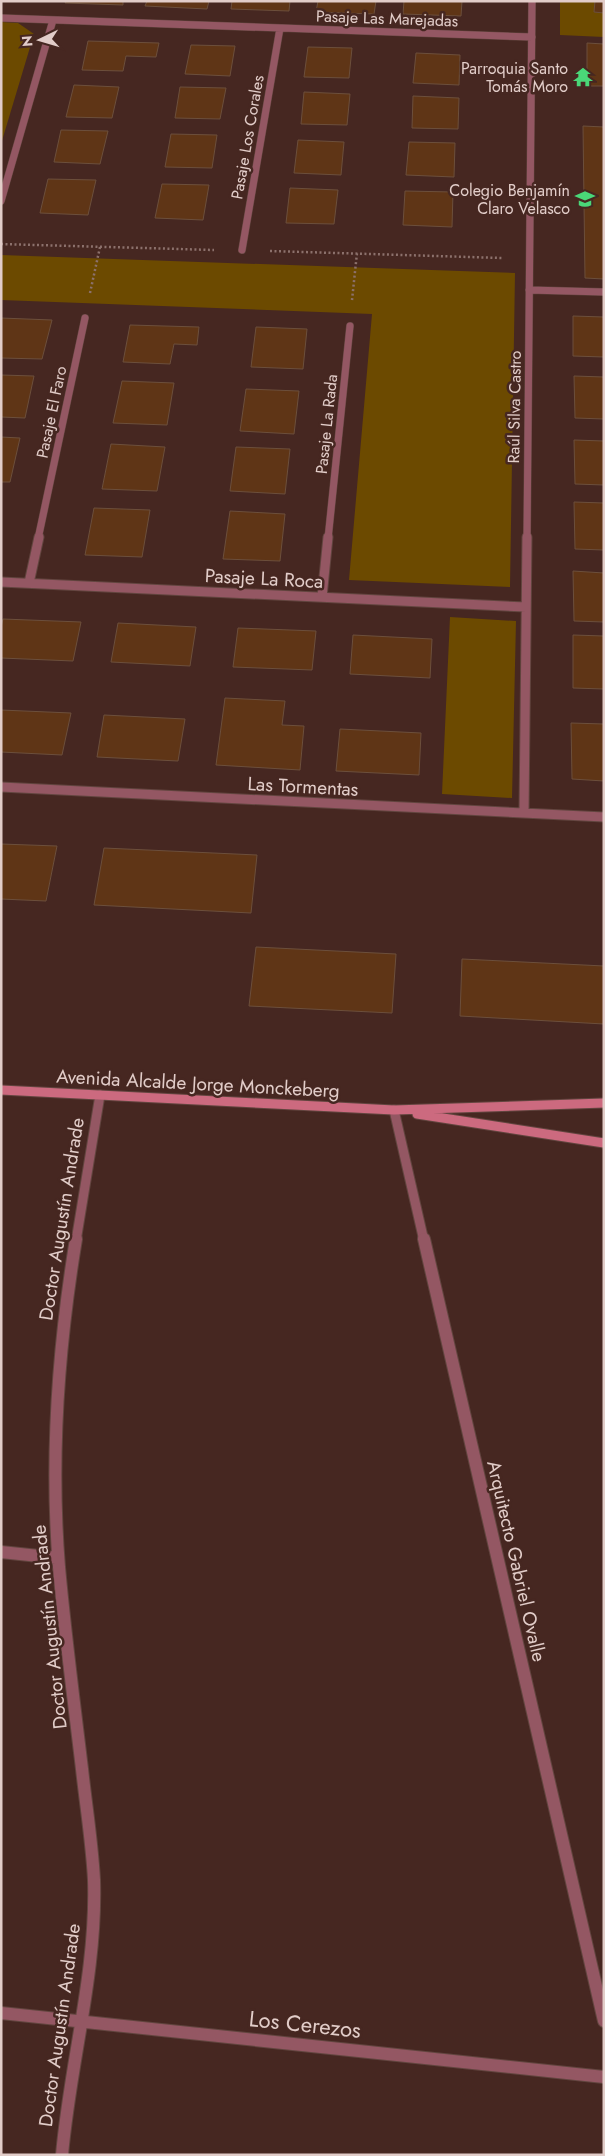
<svg xmlns="http://www.w3.org/2000/svg" width="605" height="2156" viewBox="0 0 605 2156" font-family="Jost,sans-serif">
<style>
.green{fill:#6c4a00}
.building{fill:#5f3516;stroke:#6c4f3c}
.lines{fill:none;stroke-linecap:round;stroke-linejoin:round}
.minor-far2-casing{stroke:#62453f;stroke-width:8}
.minor-far1-casing{stroke:#62453f;stroke-width:11}
.minor-casing{stroke:#62453f;stroke-width:14}
.secondary-casing{stroke:#62453f;stroke-width:11}
.path{stroke:#8c716c;stroke-width:2.5;stroke-dasharray:2 2.5;stroke-linecap:butt}
.minor-far2{stroke:#945763;stroke-width:7}
.minor-far1{stroke:#945763;stroke-width:9}
.minor{stroke:#945763;stroke-width:12}
.secondary{stroke:#cc6a7f;stroke-width:9}
.labels{text-anchor:middle;stroke-width:5;stroke-linejoin:round;paint-order:stroke}
.far-street-label{font-size:16px;fill:#e2cdc9;stroke:#462721}
.far-poi-label{font-size:16px;fill:#e2cdc9;stroke:#462721;text-anchor:end}
.street-label{font-size:19px;fill:#e2cdc9;stroke:#462721}
.near-street-label{font-size:22px;fill:#e2cdc9;stroke:#462721}
</style>
<rect width="100%" height="100%" fill="#462721"/>
<path class="green" d="M 560,1 L 604,1 L 604,37 L 560,35 Z
M 1,22 L 18,23 L 34,34 L 1,144 Z
M 1,255 L 515,273 L 510,587 L 349,580 L 372,314 L 1,300 Z
M 450,617 L 516,621 L 512,798 L 442,794 Z"/>
<path class="building" d="M 66,1 L 123,1 L 123,5 L 65,3 Z
M 147,1 L 209,1 L 207,9 L 145,6 Z
M 232,1 L 290,1 L 289,11 L 231,9 Z
M 318,1 L 376,1 L 374,14 L 316,12 Z
M 404,1 L 462,1 L 461,16 L 403,14 Z
M 595,1 L 604,1 L 604,13 L 594,12 Z
M 88,41 L 159,43 L 156,57 L 126,56 L 123,71 L 82,70 Z
M 587,43 L 604,44 L 604,86 L 587,86 Z
M 191,45 L 235,46 L 230,76 L 185,74 Z
M 308,47 L 352,48 L 349,78 L 304,77 Z
M 416,53 L 460,55 L 459,85 L 413,83 Z
M 74,85 L 119,87 L 112,118 L 66,117 Z
M 180,87 L 226,88 L 220,119 L 175,118 Z
M 304,92 L 350,94 L 347,125 L 301,124 Z
M 413,96 L 459,98 L 458,129 L 412,128 Z
M 583,126 L 604,127 L 604,279 L 585,278 Z
M 61,130 L 108,131 L 100,164 L 54,162 Z
M 171,134 L 217,135 L 212,168 L 165,167 Z
M 298,140 L 344,142 L 341,175 L 294,173 Z
M 409,142 L 455,143 L 454,177 L 406,175 Z
M 48,179 L 96,180 L 88,215 L 40,213 Z
M 162,184 L 209,185 L 203,220 L 155,218 Z
M 290,188 L 338,190 L 334,224 L 286,223 Z
M 405,191 L 453,192 L 452,227 L 403,225 Z
M 573,316 L 604,317 L 604,357 L 573,356 Z
M 1,318 L 52,320 L 42,359 L 1,358 Z
M 130,325 L 199,327 L 197,345 L 174,344 L 170,364 L 123,362 Z
M 256,327 L 307,329 L 303,369 L 251,367 Z
M 1,375 L 34,376 L 25,418 L 1,417 Z
M 574,376 L 604,377 L 604,419 L 575,418 Z
M 122,381 L 174,383 L 167,425 L 113,423 Z
M 246,389 L 299,391 L 294,434 L 240,431 Z
M 1,437 L 20,438 L 10,482 L 1,482 Z
M 574,440 L 604,441 L 604,485 L 575,484 Z
M 111,444 L 165,447 L 157,491 L 102,489 Z
M 236,447 L 290,449 L 285,494 L 230,491 Z
M 574,502 L 604,503 L 604,550 L 575,549 Z
M 94,508 L 150,510 L 142,557 L 85,555 Z
M 230,511 L 285,514 L 280,561 L 223,559 Z
M 573,571 L 604,573 L 604,622 L 574,621 Z
M 3,619 L 81,622 L 73,661 L 1,658 L 1,627 Z
M 118,623 L 196,627 L 190,666 L 111,662 Z
M 238,628 L 316,631 L 312,670 L 233,667 Z
M 353,635 L 432,639 L 430,678 L 350,674 Z
M 573,635 L 604,636 L 604,689 L 573,688 Z
M 225,698 L 285,701 L 282,725 L 304,726 L 300,770 L 216,765 Z
M 1,710 L 71,713 L 62,755 L 1,752 Z
M 104,715 L 185,719 L 178,761 L 97,757 Z
M 571,723 L 604,724 L 604,781 L 572,779 Z
M 340,729 L 421,733 L 419,775 L 336,771 Z
M 1,844 L 57,846 L 46,901 L 1,899 Z
M 104,848 L 257,855 L 251,913 L 94,905 Z
M 256,947 L 396,954 L 392,1013 L 249,1006 Z
M 462,959 L 604,966 L 604,1024 L 460,1016 Z"/>
<g class="lines">
<defs>
<path id="minor-far2" d="M 1,18 L 532,37
M 1,201 L 53,20
M 242,250 L 280,28
M 529,290 L 604,292
M 38,539 L 85,318
M 328,539 L 350,326
M 527,539 L 532,1"/>
<path id="minor-far1" d="M 1,582 L 526,607
M 29,583 L 39,537
M 322,597 L 328,537
M 1,787 L 604,817
M 524,813 L 527,537
M 394,1110 L 424,1241
M 76,1241 L 100,1095"/>
<path id="minor" d="M 424,1239 L 604,2021
M 1,1552 L 58,1558
M 1,2013 L 604,2077
M 62,2155 C 70,2063 97,1972 94,1880 C 92,1842 86,1806 82,1769 C 74,1702 65,1634 59,1567 C 50,1457 58,1348 76,1239"/>
<path id="secondary" d="M 1,1090 L 394,1110 L 604,1103
M 417,1114 L 604,1143"/>
</defs>
<use href="#minor-far2" class="minor-far2-casing"/>
<use href="#minor-far1" class="minor-far1-casing"/>
<use href="#minor" class="minor-casing"/>
<use href="#secondary" class="secondary-casing"/>
<path class="path" d="M 1,244 L 214,250
M 270,251 L 502,258
M 90,293 L 100,247
M 352,300 L 357,253"/>
<use href="#minor-far2" class="minor-far2"/>
<use href="#minor-far1" class="minor-far1"/>
<use href="#minor" class="minor"/>
<use href="#secondary" class="secondary"/>
</g>
<defs>
<symbol id="temple-bare" viewBox="-9 -9 18 18"><path d="M0-6L5-2H3V0L6.5 2.5H4V6H1.5V3h-3V6H-4V2.5H-6.5L-3 0V-2H-5Z" fill="#4ad778" stroke="#462721" stroke-width="2.5" paint-order="stroke"/></symbol>
<symbol id="school-bare" viewBox="-9 -9 18 18"><path d="M0-5L7-2L0 1L-7-2ZM-4 1L0 2.5L4 1V4Q0 6-4 4Z" fill="#4ad778" stroke="#462721" stroke-width="2.5" paint-order="stroke"/></symbol>
</defs>
<g fill-rule="evenodd">
<use href="#temple-bare" x="569" y="63" width="28" height="28"/>
<use href="#school-bare" x="571" y="185" width="28" height="28"/>
</g>
<g class="labels">
<g class="far-street-label">
<text transform="translate(387 18) rotate(2)" y="6">Pasaje Las Marejadas</text>
<text transform="translate(247 137) rotate(-80)" y="6">Pasaje Los Corales</text>
<text transform="translate(514 407) rotate(-89)" y="6">Raúl Silva Castro</text>
<text transform="translate(51 412) rotate(-78)" y="6">Pasaje El Faro</text>
<text transform="translate(326 424) rotate(-84)" y="6">Pasaje La Rada</text>
</g>
<g class="far-poi-label">
<text x="568" y="74">Parroquia Santo<tspan x="568" dy="18">Tomás Moro</tspan></text>
<text x="570" y="196">Colegio Benjamín<tspan x="570" dy="18">Claro Velasco</tspan></text>
</g>
<g class="street-label">
<text transform="translate(264 578) rotate(3)" y="7">Pasaje La Roca</text>
<text transform="translate(303 786) rotate(3)" y="7">Las Tormentas</text>
<text transform="translate(198 1083) rotate(3)" y="7">Avenida Alcalde Jorge Monckeberg</text>
<text transform="translate(61 1219) rotate(-81)" y="7">Doctor Augustín Andrade</text>
<text transform="translate(517 1561) rotate(77)" y="7">Arquitecto Gabriel Ovalle</text>
<text transform="translate(49 1627) rotate(-96)" y="7">Doctor Augustín Andrade</text>
<text transform="translate(59 2025) rotate(-82)" y="7">Doctor Augustín Andrade</text>
</g>
<g class="near-street-label">
<text transform="translate(305 2024) rotate(6)" y="8">Los Cerezos</text>
</g>
</g>
<rect width="605" height="2156" fill="none" stroke="#e2cdc9" stroke-width="5"/>
<g transform="translate(40 40) rotate(265)" stroke="#462721" stroke-width="4" paint-order="stroke">
<path d="M0-4L9 19L0 12L-9 19Z" fill="#e2cdc9"/>
<text y="-8" font-size="14" font-weight="bold" text-anchor="middle" fill="#e2cdc9">N</text>
</g>
</svg>
